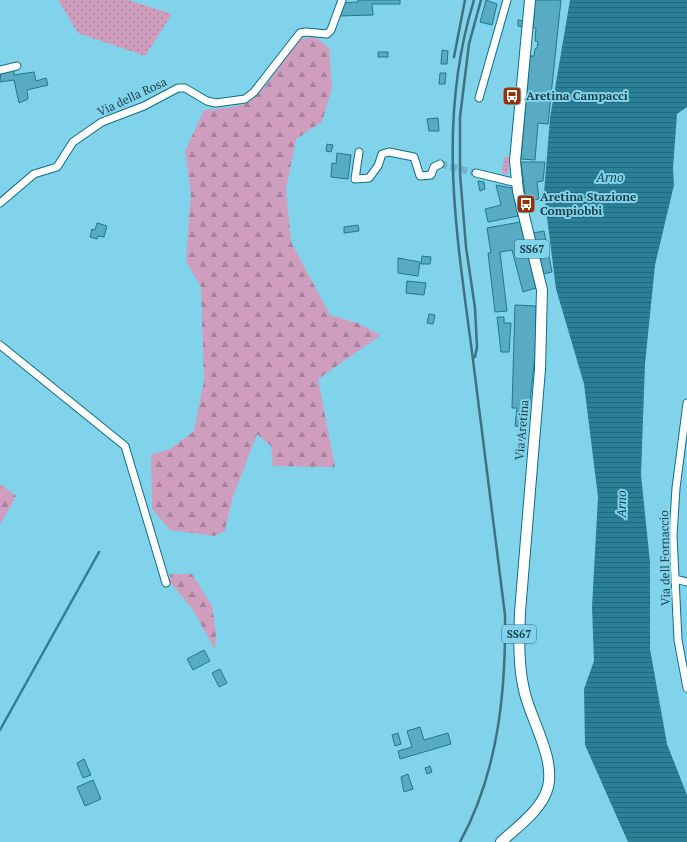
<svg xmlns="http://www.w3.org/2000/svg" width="687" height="842" viewBox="0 0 687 842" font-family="'PT Serif',serif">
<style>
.grass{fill:url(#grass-dots)}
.forest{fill:url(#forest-firs)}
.water{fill:url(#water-rules)}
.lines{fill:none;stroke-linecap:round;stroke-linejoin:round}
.stream{stroke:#2b7f96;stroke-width:2.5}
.building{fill:#59abc3;stroke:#1f788e}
.minor-tunnel{stroke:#6db5cb;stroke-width:7;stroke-dasharray:7 3.5;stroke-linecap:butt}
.minor-casing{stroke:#0e6e84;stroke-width:9}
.primary-casing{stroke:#0e6e84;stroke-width:12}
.minor{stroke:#fff;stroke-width:7}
.primary{stroke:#fff;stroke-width:10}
.rail{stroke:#3f7280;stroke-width:2.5}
.labels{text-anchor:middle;stroke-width:4;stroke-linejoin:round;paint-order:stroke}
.shield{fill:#81d3eb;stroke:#3b6b7a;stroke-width:1}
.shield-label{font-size:11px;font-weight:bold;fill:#1d3f49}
.poi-label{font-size:12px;font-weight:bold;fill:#1d3f49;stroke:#81d3eb;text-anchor:start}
.street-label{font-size:12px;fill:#1d3f49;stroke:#81d3eb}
.water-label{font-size:13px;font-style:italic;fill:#134350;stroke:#81d3eb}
</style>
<defs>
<pattern id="grass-dots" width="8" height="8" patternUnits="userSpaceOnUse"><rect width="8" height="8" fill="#cf9ebf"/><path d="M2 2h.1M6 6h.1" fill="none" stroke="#a7829d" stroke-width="1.8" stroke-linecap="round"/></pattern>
<pattern id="forest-firs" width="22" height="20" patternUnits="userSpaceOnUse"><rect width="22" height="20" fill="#cf9ebf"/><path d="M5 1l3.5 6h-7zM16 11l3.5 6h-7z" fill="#a7829d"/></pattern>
<pattern id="water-rules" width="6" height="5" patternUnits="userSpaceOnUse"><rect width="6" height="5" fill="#2b7f96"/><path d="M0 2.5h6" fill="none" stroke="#24697c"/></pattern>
</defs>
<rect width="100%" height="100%" fill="#81d3eb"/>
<path class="grass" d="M 58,0 L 128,0 L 172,14 L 145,56 L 78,33 Z
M 504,157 L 510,157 L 508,172 L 506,175 L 503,174 L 502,171 Z"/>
<path class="forest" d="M 316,37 L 329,48 L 332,88 L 322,122 L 296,139 L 286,189 L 291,242 L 330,315 L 357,323 L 381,335 L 318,379 L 335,467 L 273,466 L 271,446 L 257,434 L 232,499 L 225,531 L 214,536 L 170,530 L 152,509 L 151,455 L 170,449 L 194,431 L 204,381 L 201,287 L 186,261 L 191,193 L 185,151 L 204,110 C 219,109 235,108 249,102 C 260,97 290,51 299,39 Z
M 0,484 L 16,496 L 0,525 Z
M 170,574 L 192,574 L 212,606 L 216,633 L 215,650 L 193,610 L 170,582 Z"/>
<path class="water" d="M 570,0 L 687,0 L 687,107 L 677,114 L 673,168 L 674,185 L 655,265 L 645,364 L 641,475 L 650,562 L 650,649 L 667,744 L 687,795 L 687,842 L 628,842 L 585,745 L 584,689 L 594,661 L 592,607 L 598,497 L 584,384 L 556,289 L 544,193 L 550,118 Z"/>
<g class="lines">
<path class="stream" d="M 0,730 L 99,552"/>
</g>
<path class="building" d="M 358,0 L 400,0 L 400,4 L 372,4 L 373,15 L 339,16 L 343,3 L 358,2 Z
M 486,0 L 497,4 L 492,25 L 480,22 Z
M 535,0 L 561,0 L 548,124 L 538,123 L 535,160 L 521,159 L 530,56 L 534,56 L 535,49 L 537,48 L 538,42 L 535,41 L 536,28 L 533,28 Z
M 518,20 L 525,21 L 524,27 L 518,26 Z
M 442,50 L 448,51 L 447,64 L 441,64 Z
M 378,52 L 388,52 L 388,57 L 378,57 Z
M 14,69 L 14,75 L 34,72 L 36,81 L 46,78 L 48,85 L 27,90 L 28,99 L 19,103 L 14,80 L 0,82 L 1,71 Z
M 440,73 L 446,73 L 445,84 L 439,84 Z
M 438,118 L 439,131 L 429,131 L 427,119 Z
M 327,144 L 333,145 L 331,152 L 326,151 Z
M 337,153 L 351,155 L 348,179 L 331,177 L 332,163 L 336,164 Z
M 521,162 L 545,162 L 543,181 L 537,182 L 539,199 L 526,202 Z
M 478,181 L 484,182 L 485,189 L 480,191 Z
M 496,185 L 512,188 L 518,216 L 488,222 L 485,209 L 501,205 Z
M 520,222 L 536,288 L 523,292 L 512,250 L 500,252 L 507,311 L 495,312 L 488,253 L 491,253 L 487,228 Z
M 97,223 L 107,226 L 104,237 L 98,236 L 97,239 L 90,237 L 92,229 L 95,230 Z
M 358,225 L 359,231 L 344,233 L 344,227 Z
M 544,231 L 552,272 L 544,274 L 533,233 Z
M 422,256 L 431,257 L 430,264 L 421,264 Z
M 398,258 L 420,262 L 418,276 L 398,273 Z
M 407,281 L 426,283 L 424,295 L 406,293 Z
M 515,305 L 536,306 L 535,356 L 527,428 L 515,426 L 517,408 L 512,408 Z
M 429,314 L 435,315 L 433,324 L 427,323 Z
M 497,317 L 504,317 L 504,323 L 511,323 L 509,352 L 501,352 Z
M 520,434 L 527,434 L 526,441 L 519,440 Z
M 204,650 L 210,661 L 193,670 L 187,659 Z
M 220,669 L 227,683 L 219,687 L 212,673 Z
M 420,727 L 424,740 L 448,733 L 451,744 L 400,759 L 398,751 L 412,747 L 407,731 Z
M 398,733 L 401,744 L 395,746 L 392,735 Z
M 84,759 L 91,775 L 83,778 L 77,763 Z
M 430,766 L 432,772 L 427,774 L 425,768 Z
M 408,774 L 413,789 L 404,792 L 401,777 Z
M 93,780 L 101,799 L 85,806 L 77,787 Z"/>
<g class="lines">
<path class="minor-tunnel" d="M 440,164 L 476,173"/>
<defs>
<path id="minor" d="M 0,70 L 17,66
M 479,98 L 507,0
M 359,152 L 355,179 L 369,178 L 378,166 L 382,154 L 389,152 L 414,157 L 420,176 L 431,175 L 434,167 L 440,164
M 476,173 L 517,183
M 0,203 L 34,174 L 57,167 L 73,142 L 102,122 L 144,106 L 178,88 L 185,88 L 207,101 L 216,103 L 245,99 L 254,92 L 300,33 L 306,32 L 327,34 L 331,30 L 342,0
M 0,345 L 125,446 L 166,583
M 687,403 L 676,488 L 673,536 L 678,640 L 687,688
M 675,579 L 687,582"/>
<path id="primary" d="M 501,842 C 517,827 542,810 548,787 C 555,759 532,721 525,694 C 518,667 519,639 520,612 L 540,369 L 542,290 L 518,191 L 515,161 L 530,0"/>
</defs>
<use href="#minor" class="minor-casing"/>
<use href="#primary" class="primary-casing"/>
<use href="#minor" class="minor"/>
<use href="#primary" class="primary"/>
<path class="rail" d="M 454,57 L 465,0
M 475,357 L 477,347 L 475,308 L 466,247 L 460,174 L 460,117 L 469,44 L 481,0
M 460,842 C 498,773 506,692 505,615 C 494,527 483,439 472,352 C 456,230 437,121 474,0"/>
</g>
<defs>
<symbol id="bus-square" viewBox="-11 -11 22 22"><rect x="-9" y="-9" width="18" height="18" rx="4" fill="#983206" stroke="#81d3eb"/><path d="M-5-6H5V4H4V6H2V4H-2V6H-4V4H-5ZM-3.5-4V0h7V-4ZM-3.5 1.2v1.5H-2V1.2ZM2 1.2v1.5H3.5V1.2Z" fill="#fff"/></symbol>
</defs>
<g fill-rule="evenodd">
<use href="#bus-square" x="501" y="85" width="22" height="22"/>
<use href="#bus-square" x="515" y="193" width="22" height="22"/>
</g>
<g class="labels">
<g class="shield">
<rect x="515" y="240" width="34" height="18" rx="3"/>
<rect x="502" y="625" width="34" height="18" rx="3"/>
</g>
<g class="shield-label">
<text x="532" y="253">SS67</text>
<text x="519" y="638">SS67</text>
</g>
<g class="poi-label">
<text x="526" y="100">Aretina Campacci</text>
<text x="540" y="201">Aretina Stazione<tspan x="540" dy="14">Compiobbi</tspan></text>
</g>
<g class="street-label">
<text transform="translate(132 97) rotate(-25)" y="4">Via della Rosa</text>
<text transform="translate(522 430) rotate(-85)" y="4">Via Aretina</text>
<text transform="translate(665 558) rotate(-91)" y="4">Via dell Fornaccio</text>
</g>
<g class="water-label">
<text x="610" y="182">Arno</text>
<text transform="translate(621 504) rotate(-89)" y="5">Arno</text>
</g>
</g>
</svg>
